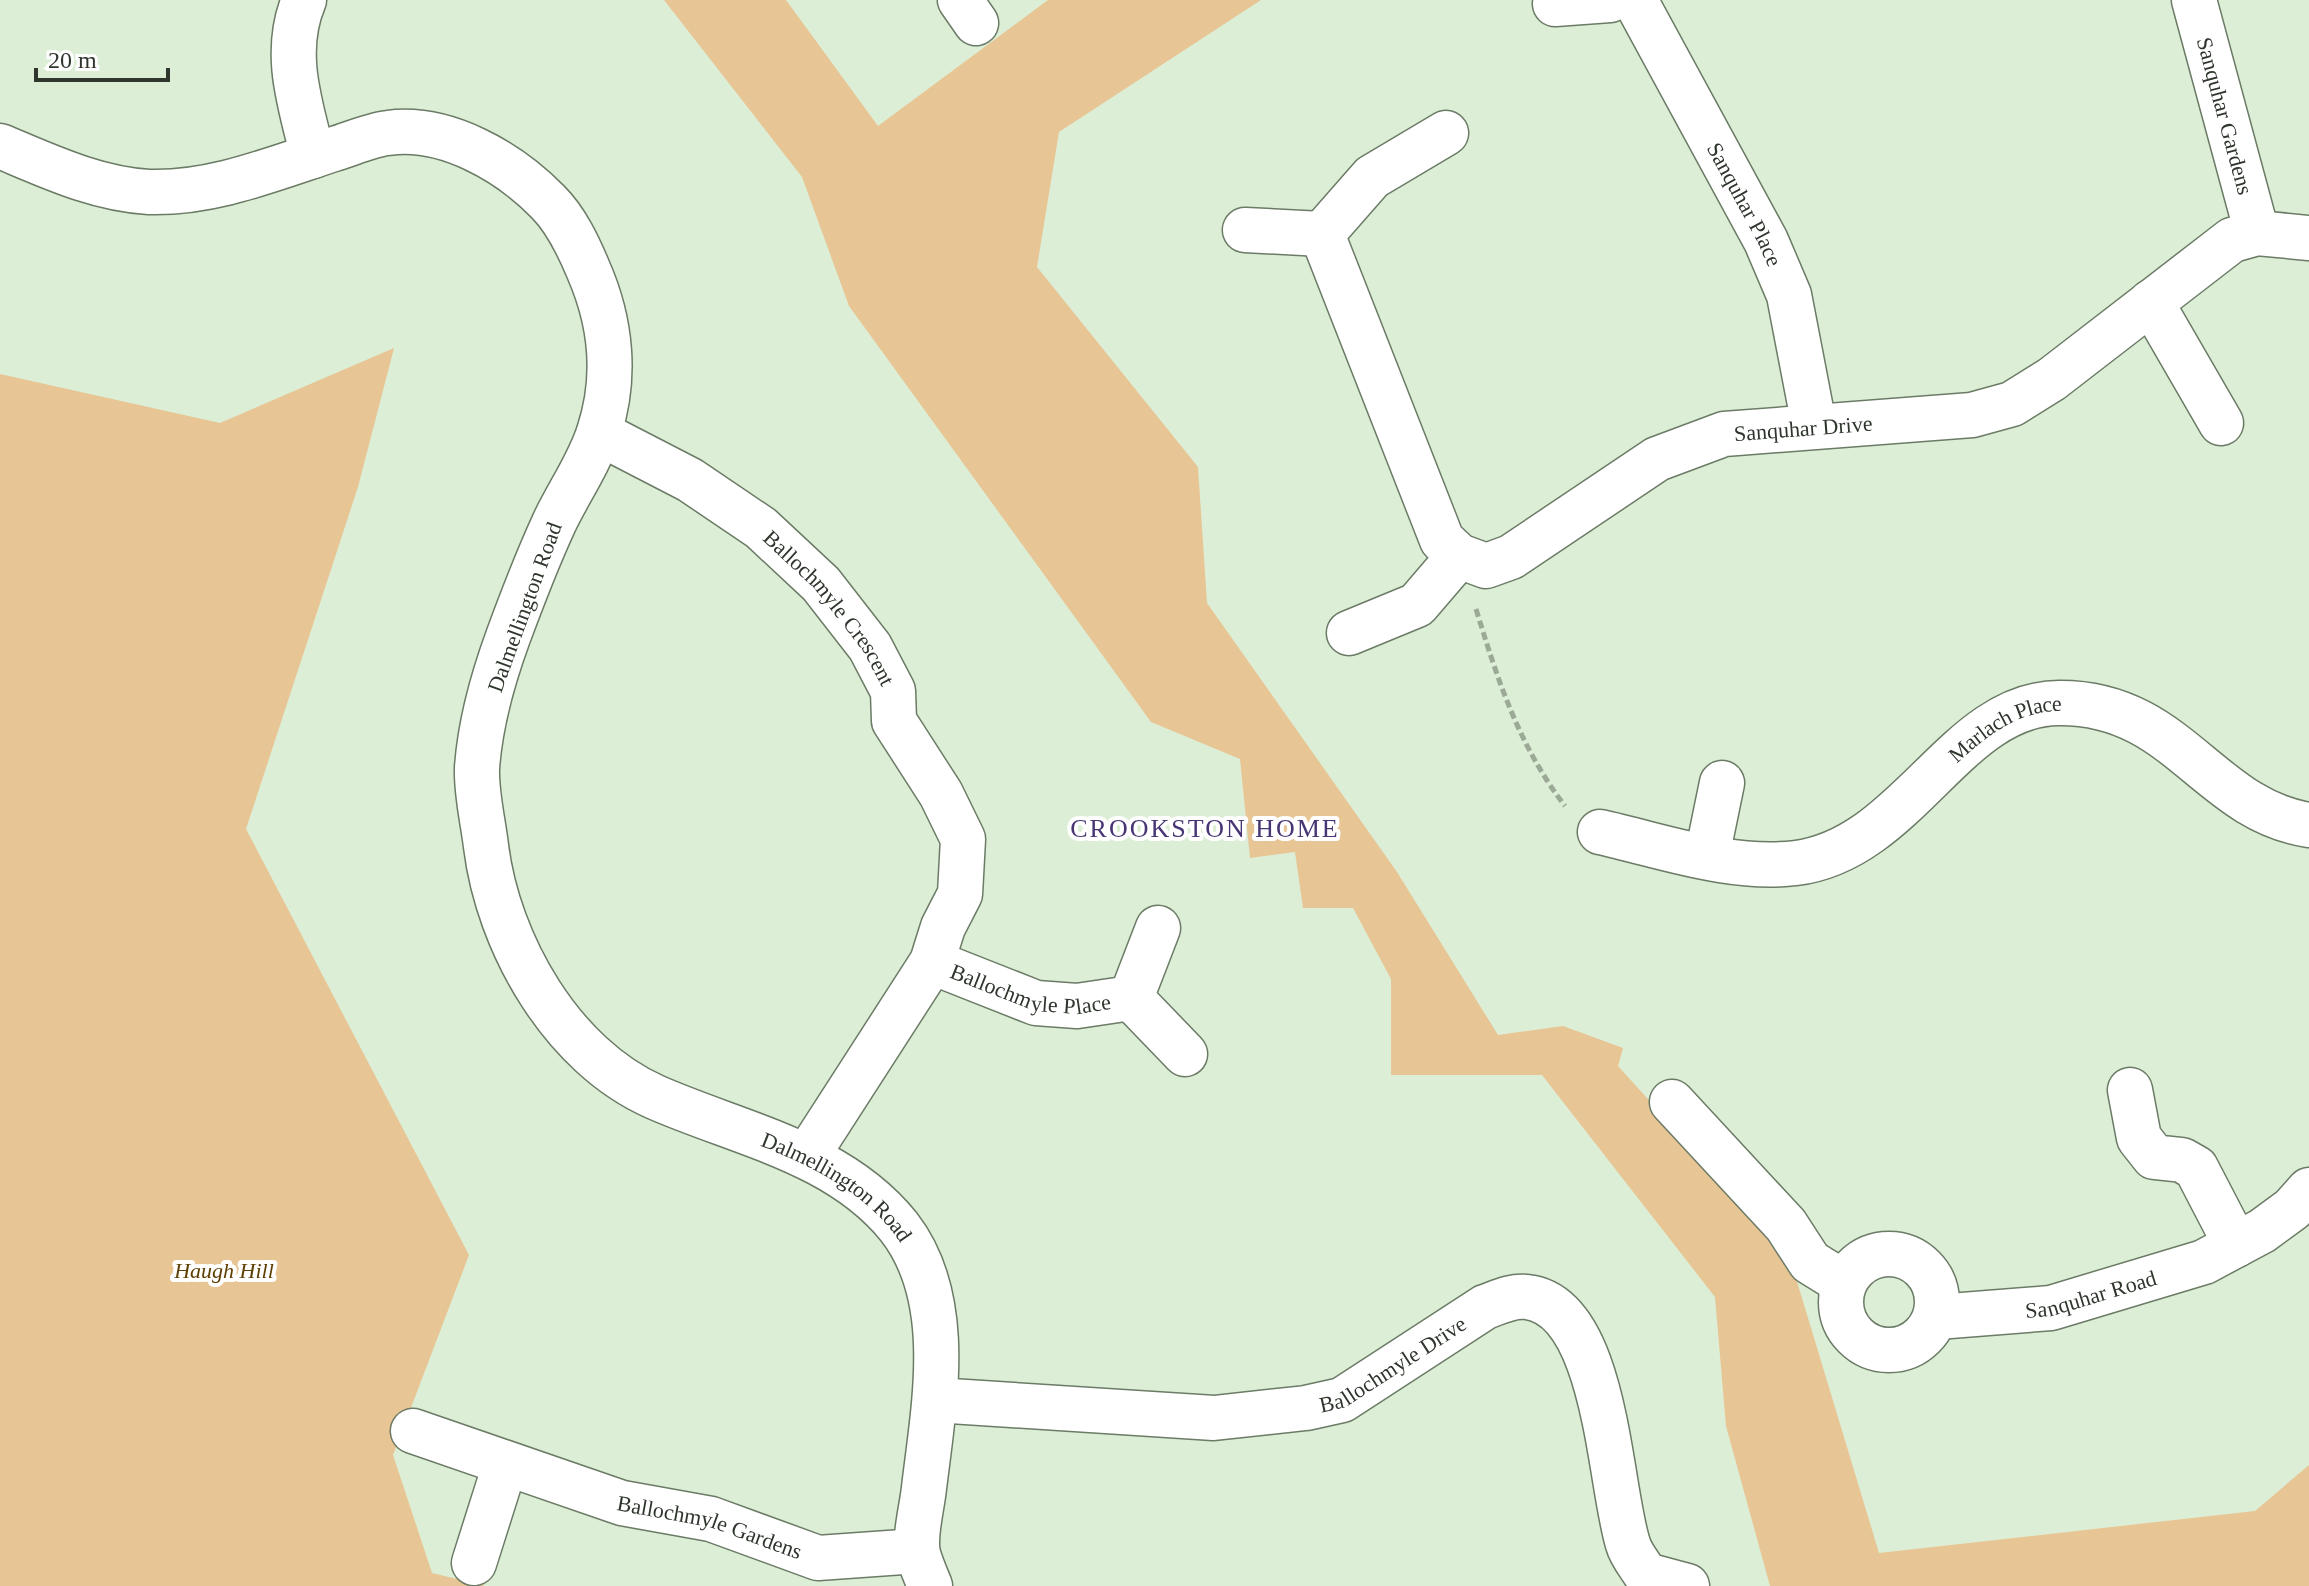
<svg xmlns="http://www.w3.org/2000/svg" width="2309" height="1586" viewBox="0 0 2309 1586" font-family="Georgia,serif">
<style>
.green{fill:#e8c595}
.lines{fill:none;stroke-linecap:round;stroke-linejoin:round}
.minor-casing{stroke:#6b7b66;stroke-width:47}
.path{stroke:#9ba996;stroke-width:5;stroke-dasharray:8 4;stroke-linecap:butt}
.minor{stroke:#fff;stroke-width:44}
.labels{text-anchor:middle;stroke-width:8;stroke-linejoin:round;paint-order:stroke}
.street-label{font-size:22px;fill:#2f362d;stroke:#fff}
.park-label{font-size:22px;font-style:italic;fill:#5f3f04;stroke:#fff}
.quarter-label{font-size:26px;letter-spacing:2px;fill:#473673;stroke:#fff}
</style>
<rect width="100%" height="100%" fill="#dceed5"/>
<path class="green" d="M 664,0 L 786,0 L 878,126 L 1048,0 L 1261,0 L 1059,132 L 1037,267 L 1198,467 L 1207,603 L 1397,872 L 1498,1035 L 1563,1026 L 1623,1048 L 1618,1066 L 1755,1217 L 1792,1265 L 1879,1553 L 2255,1511 L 2309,1465 L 2309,1586 L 1770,1586 L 1726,1426 L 1715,1297 L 1542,1075 L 1391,1075 L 1391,979 L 1353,908 L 1303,908 L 1295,852 L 1250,858 L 1240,759 L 1151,722 L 849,306 L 802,177 Z
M 394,348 L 358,487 L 246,829 L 469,1255 L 393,1455 L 432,1573 L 486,1586 L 0,1586 L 0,374 L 220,423 Z"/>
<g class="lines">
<defs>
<g id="minor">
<path d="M 304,0 C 282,52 300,104 313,156"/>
<path d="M 960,0 L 976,23"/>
<path id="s1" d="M 1635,0 L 1766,241 L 1789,295 L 1814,425"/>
<path id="s2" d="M 2194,0 L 2257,233"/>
<path d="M 1555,4 L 1610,0"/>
<path id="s3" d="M 1446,133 L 1372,177 L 1322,234 L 1442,540 L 1459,556 L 1486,566 L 1511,557 L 1657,459 L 1724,434 L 1972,415 L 2012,404 L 2052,379 L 2232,240 L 2257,233 L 2309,238"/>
<path id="s4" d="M 0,146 C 48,166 96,189 149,192 C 213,194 275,168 334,149 C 351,144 370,135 388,133 C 446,125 509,162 548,202 C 566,220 578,245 588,269 C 611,321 617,377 599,432 C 589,464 568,493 554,523 C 537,560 522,599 508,637 C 493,678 480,725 477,768 C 476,793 483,821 486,846 C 498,944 562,1056 655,1097 C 739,1134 839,1152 899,1227 C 955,1299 934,1404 924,1488 C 922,1508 914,1535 918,1554 C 921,1565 926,1576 930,1586"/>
<path d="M 1245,230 L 1322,234"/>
<path d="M 2151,302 L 2221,423"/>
<path id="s5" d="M 599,433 L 690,480 L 761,528 L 821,584 L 870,647 L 893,691 L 894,721 L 941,794 L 963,839 L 960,894 L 943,927 L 932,962 L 807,1156"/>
<path d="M 1349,633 L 1417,605 L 1459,556"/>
<path id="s6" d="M 1600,832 C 1663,846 1731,871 1796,863 C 1908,849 1956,703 2059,703 C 2178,702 2207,809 2309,825"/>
<path d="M 1707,856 L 1722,783"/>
<path d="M 1158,928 L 1131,998 L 1185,1054"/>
<path id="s7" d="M 932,962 L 1036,1003 L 1077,1006 L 1131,998"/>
<path d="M 2130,1090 L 2139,1138 L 2154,1157 L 2182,1160 L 2196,1168 L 2236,1245"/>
<path d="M 1672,1102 L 1786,1225 L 1810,1262 L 1844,1283"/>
<circle cx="1889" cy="1302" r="48"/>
<path id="s8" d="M 1937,1317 L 2051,1308 L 2204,1262 L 2262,1231 L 2292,1209 L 2309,1190"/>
<path id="s9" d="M 935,1400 L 1214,1418 L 1306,1408 L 1342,1400 L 1485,1307 C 1499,1302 1512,1295 1527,1297 C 1607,1306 1609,1485 1628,1544 C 1631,1555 1640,1565 1646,1575 L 1687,1586"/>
<path id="s10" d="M 413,1431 L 622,1503 L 711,1519 L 818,1558 L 917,1551"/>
<path d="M 474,1563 L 505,1465"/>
</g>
</defs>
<use href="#minor" class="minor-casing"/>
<path class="path" d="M 1476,609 C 1498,681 1519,746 1565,806"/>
<use href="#minor" class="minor"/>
</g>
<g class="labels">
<g class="street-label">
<text dy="8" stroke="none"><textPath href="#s2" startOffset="120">Sanquhar Gardens</textPath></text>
<text dy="8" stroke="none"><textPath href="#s1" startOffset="232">Sanquhar Place</textPath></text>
<text dy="8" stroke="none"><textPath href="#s3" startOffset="896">Sanquhar Drive</textPath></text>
<text transform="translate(524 607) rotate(-70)" y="8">Dalmellington Road</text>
<text dy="8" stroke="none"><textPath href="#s5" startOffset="294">Ballochmyle Crescent</textPath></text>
<text dy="8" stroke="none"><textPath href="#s6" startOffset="454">Marlach Place</textPath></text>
<text dy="8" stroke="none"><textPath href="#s7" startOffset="104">Ballochmyle Place</textPath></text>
<text dy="8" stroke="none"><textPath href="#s4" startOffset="1788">Dalmellington Road</textPath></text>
<text dy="8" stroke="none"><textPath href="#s8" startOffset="156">Sanquhar Road</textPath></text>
<text dy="8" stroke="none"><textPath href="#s9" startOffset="470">Ballochmyle Drive</textPath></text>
<text dy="8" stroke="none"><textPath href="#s10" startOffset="312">Ballochmyle Gardens</textPath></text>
</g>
<g class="park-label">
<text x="224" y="1278">Haugh Hill</text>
</g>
<g class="quarter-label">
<text x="1205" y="837">CROOKSTON HOME</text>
</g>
</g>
<path d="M36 68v12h132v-12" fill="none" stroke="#2f362d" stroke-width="4"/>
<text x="48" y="68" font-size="24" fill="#2f362d" stroke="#ffffff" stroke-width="6" paint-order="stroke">20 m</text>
</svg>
